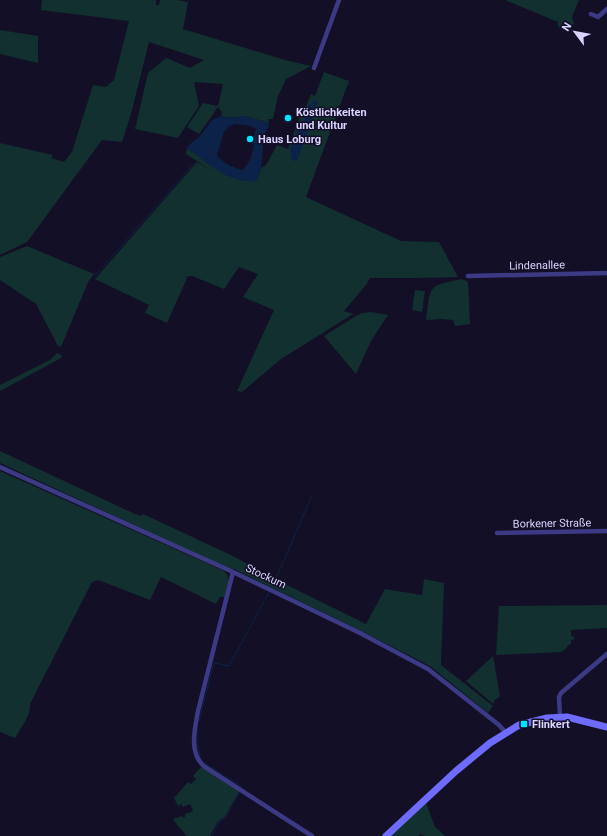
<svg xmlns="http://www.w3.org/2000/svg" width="607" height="836" viewBox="0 0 607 836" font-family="Roboto,sans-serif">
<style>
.green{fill:#12302f}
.water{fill:#0c2248;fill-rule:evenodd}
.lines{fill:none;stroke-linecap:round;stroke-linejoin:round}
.stream{stroke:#0c2248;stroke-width:1}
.street{stroke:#3d3a85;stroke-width:4.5}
.secondary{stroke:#6f6bff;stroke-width:7}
.poi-dot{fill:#00e5ff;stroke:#130f26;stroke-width:1.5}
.labels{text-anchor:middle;stroke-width:3;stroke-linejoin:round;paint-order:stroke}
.poi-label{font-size:11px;font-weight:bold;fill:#d9d4ff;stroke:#130f26;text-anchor:start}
.street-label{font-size:11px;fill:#d9d4ff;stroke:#130f26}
</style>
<rect width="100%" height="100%" fill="#130f26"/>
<path class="green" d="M 42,0 L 156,0 L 156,5 L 159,5 L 160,0 L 177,0 L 188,2 L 189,0 L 189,2 L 188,2 L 183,29 L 285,60 L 311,66 L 286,79 L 278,96 L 273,119 L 268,119 L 269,123 L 244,116 L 232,118 L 221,116 L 222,112 L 218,107 L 199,134 L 187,127 L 203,103 L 218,106 L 223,84 L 194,82 L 199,106 L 178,138 L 135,129 L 148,73 L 166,58 L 190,68 L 204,60 L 149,42 L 131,114 L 122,142 L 102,140 L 27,242 L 0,255 L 0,143 L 53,155 L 51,158 L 64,162 L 72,152 L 93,85 L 106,87 L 114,80 L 129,21 L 41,10 Z
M 505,0 L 579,0 L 572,17 L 574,24 L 569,30 L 565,31 L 558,27 L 558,22 Z
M 0,30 L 38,36 L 38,63 L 0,54 Z
M 324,72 L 349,81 L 306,197 L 401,241 L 439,242 L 458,277 L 417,278 L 370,278 L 366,285 L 344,311 L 353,314 L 281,359 L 242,392 L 237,391 L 274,310 L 243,297 L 258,274 L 239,267 L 224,289 L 192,276 L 188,276 L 167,323 L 145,313 L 149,305 L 95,279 L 197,162 L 212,171 L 186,154 L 187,148 L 228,176 L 259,175 L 261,168 L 266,165 L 277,145 L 288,149 L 301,114 L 303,114 L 311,94 L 315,96 Z
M 27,246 L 94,274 L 88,282 L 61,347 L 58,346 L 36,304 L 0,280 L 0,257 Z
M 462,279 L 468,282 L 470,324 L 455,326 L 453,320 L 442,319 L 426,320 C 431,286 426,286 462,279 Z
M 415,290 L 425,291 L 422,312 L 412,310 Z
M 371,312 L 388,315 L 371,341 L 356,374 L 324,336 L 356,316 L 362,313 Z
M 57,353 L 62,355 L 61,358 L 0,391 L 0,385 L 50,360 Z
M 0,451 L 135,514 L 141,516 L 143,514 L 231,555 L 277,580 L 366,624 L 385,589 L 422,595 L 424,579 L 444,583 L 441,665 L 493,706 L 488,713 L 430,666 L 363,632 L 234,569 L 227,568 L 0,463 Z
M 0,471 L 222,570 C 233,576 227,586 225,597 L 220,597 L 216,604 L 161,577 L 150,600 L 98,580 L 92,582 L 30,704 C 31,715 21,728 15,738 L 0,732 Z
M 607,605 L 607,628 L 571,630 L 571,636 L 573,636 L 575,639 L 571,640 L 571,644 L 567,646 L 567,648 L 561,652 L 496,655 L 499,606 Z
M 493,656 L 500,696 L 495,700 L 493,704 L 466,681 Z
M 201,767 L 240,790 L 225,816 L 217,823 L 210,836 L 187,836 L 177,825 L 173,819 L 182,816 L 183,818 L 185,817 L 185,814 L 193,811 L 190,804 L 183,807 L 181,804 L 178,806 L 174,798 L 188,782 L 191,784 L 196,779 L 193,776 Z
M 426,803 L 435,827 L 445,836 L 425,836 L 420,834 L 419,836 L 391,836 Z"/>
<path class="water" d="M 315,100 L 317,101 L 317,106 L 297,161 L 295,161 L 292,160 L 290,149 L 300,125 L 305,119 L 307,108 Z
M 221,116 L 232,118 L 244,116 L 269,123 L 268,128 L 262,138 L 263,148 L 261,168 L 257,181 C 229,184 208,163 187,148 L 190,144 L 199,137 L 212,120 ZM 236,124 L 251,126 L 256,129 L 252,143 L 254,145 C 253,153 249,165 242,170 C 234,168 221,162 217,155 L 224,132 L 229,126 Z"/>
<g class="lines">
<path class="stream" d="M 95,276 L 195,162
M 275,581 L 312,495
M 199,721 L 214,663 L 229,666 L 269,592
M 197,728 L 197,741 L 200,757
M 203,762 L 241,786 L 242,788
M 212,836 L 218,824 L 226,816 L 240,791"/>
<path class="street" d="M 591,14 L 598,17 L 607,9
M 314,68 L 339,0
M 468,276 L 607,273
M 0,467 L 233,572 L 360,633 L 428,669 L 499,725 L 506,733
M 497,533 L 607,531
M 233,572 L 198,711 C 195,728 188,754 205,767 L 312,836
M 560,718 L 559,697 L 561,693 L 607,654"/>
<path class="secondary" d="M 386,836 L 456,771 L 490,743 L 519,725 L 547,718 L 567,717 L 607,727"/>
</g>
<g class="poi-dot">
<circle cx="288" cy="118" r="4"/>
<circle cx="250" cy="139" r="4"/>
<rect x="520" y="720" width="8" height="8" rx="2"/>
</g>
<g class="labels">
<g class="poi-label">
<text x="296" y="116">Köstlichkeiten<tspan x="296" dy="13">und Kultur</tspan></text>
<text x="258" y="143">Haus Loburg</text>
<text x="532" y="728">Flinkert</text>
</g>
<g class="street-label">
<text transform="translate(537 265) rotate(-1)" y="4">Lindenallee</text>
<text transform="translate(552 523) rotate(-1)" y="4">Borkener Straße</text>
<text transform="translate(266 576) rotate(25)" y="4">Stockum</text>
</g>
</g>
<g transform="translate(575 32) rotate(302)" stroke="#130f26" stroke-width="3" paint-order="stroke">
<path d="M0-3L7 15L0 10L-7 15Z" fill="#d9d4ff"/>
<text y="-6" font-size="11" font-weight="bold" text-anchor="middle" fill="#d9d4ff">N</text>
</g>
</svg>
